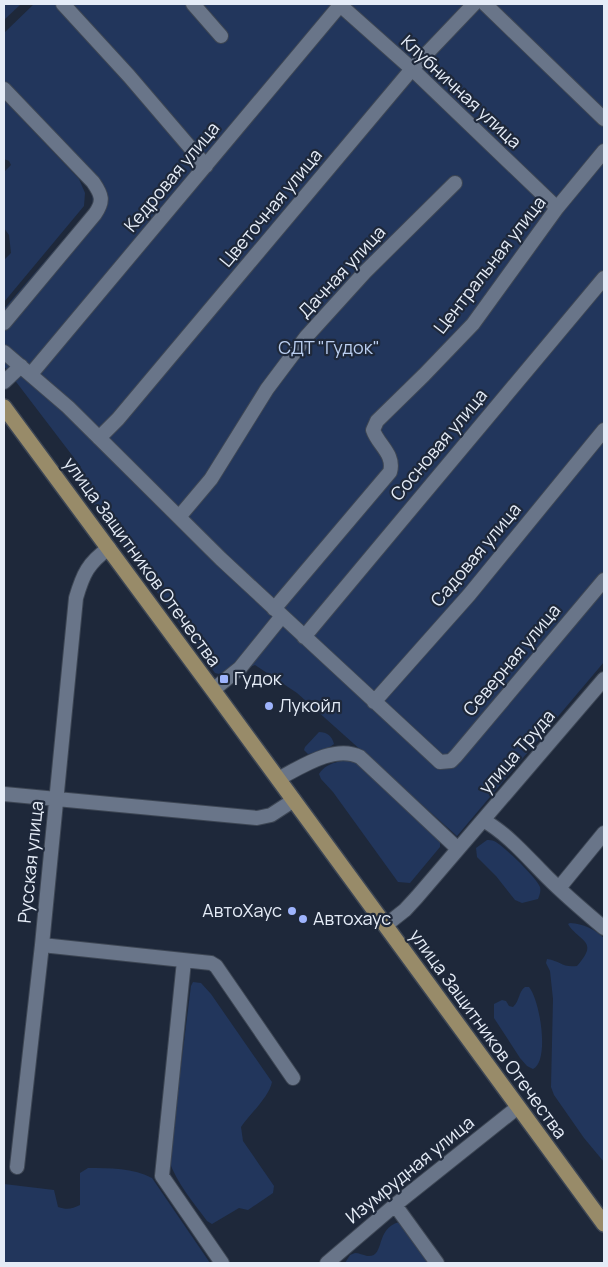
<svg xmlns="http://www.w3.org/2000/svg" width="608" height="1267" viewBox="0 0 608 1267" font-family="Manrope,sans-serif">
<style>
.green{fill:#22365c}
.lines{fill:none;stroke-linecap:round;stroke-linejoin:round}
.minor-casing{stroke:#3d4654;stroke-width:16}
.major-casing{stroke:#3d4654;stroke-width:18}
.minor{stroke:#697589;stroke-width:14}
.major{stroke:#988b69;stroke-width:15}
.poi-dot{fill:#9eb4fd;stroke:#1e283a;stroke-width:2}
.labels{text-anchor:middle;stroke-width:4.5;stroke-linejoin:round;paint-order:stroke}
.street-label{font-size:18px;fill:#e5ecf7;stroke:#1e283a}
.park-label{font-size:18px;fill:#bbcff0;stroke:#1e283a}
.poi-label{font-size:18px;fill:#e5ecf7;stroke:#1e283a;text-anchor:start}
</style>
<rect width="100%" height="100%" fill="#1e283a"/>
<path class="green" d="M 4,4 L 21,4 L 4,20 Z
M 34,4 L 604,4 L 604,662 L 457,836 L 297,693 L 255,665 L 227,676 L 215,673 L 73,475 L 81,467 L 4,366 L 4,309 L 93,205 L 92,191 L 86,181 L 4,92 L 4,33 Z
M 4,100 L 79,179 L 85,193 L 84,206 L 4,302 L 4,260 L 11,253 L 9,235 L 4,228 L 4,172 L 11,165 L 9,161 L 4,159 Z
M 319,732 C 327,732 332,736 334,744 C 327,750 317,753 308,754 L 304,750 L 305,747 Z
M 349,760 L 355,761 L 437,837 L 440,842 L 440,847 L 410,883 L 398,882 L 333,792 L 321,779 L 319,774 C 325,764 338,761 349,760 Z
M 487,840 C 489,840 492,840 494,841 C 504,846 537,878 540,887 C 541,891 540,894 538,899 L 522,903 L 515,900 L 496,876 L 477,857 L 476,848 Z
M 570,923 C 584,924 594,929 604,938 L 604,1162 L 584,1138 L 554,1095 L 551,1087 L 553,999 L 550,971 L 546,963 L 547,959 C 561,961 562,968 577,966 C 600,940 579,942 568,924 Z
M 193,982 L 201,983 L 211,994 L 272,1082 C 269,1097 250,1114 241,1127 L 243,1141 L 274,1186 L 273,1193 L 248,1210 L 239,1208 L 212,1224 L 207,1221 C 193,1202 177,1183 169,1161 L 191,986 Z
M 525,987 L 529,987 C 540,1000 550,1061 533,1069 L 527,1066 L 520,1058 L 494,1018 L 494,1004 L 502,1000 L 506,1001 L 509,1006 L 513,1007 C 520,1001 518,992 525,987 Z
M 88,1168 C 109,1168 134,1168 152,1178 L 210,1263 L 4,1263 L 4,1184 L 54,1190 L 58,1207 C 67,1210 72,1209 80,1205 L 80,1173 Z
M 399,1222 L 429,1263 L 345,1263 L 350,1255 L 355,1253 C 359,1253 363,1255 367,1256 C 386,1258 374,1229 399,1222 Z"/>
<g class="lines">
<defs>
<path id="minor" d="M 63,4 L 129,76 L 206,166
M 193,4 L 221,36
M 339,4 L 412,69 L 557,208
M 485,4 L 604,119
M 4,89 L 93,182 C 102,195 104,201 95,214 L 4,323
M 4,352 L 68,407 L 221,559 L 440,762 L 451,761 L 456,756 L 604,580
M 31,374 L 341,4
M 4,382 L 21,366
M 99,438 L 118,419 L 412,69 L 474,4
M 179,517 L 211,479 L 267,389 L 306,337 L 365,272 L 455,183
M 274,609 L 390,472 C 395,454 378,445 373,430 L 377,421 L 424,375 L 473,324 L 557,208 L 604,151
M 304,637 L 604,278
M 213,690 L 240,668 L 282,616
M 374,702 L 469,595 L 604,430
M 278,779 C 301,767 335,744 360,757 L 458,849
M 4,794 L 257,818 L 271,815 L 294,800
M 483,820 C 508,834 527,857 547,877 C 565,895 585,912 604,928
M 559,888 L 604,833
M 386,925 L 405,910 L 417,897 L 604,679
M 42,945 L 211,963 L 216,966 L 293,1078
M 184,961 L 162,1176 L 222,1263
M 17,1167 L 42,945 L 76,598 C 83,574 88,563 109,548
M 395,1205 L 437,1263
M 327,1263 L 395,1205 L 518,1107"/>
<path id="major" d="M 4,407 L 213,690 L 604,1224"/>
</defs>
<use href="#minor" class="minor-casing"/>
<use href="#major" class="major-casing"/>
<use href="#minor" class="minor"/>
<use href="#major" class="major"/>
</g>
<g class="poi-dot">
<rect x="219" y="674" width="10" height="10" rx="2.5"/>
<circle cx="269" cy="706" r="5"/>
<circle cx="292" cy="911" r="5"/>
<circle cx="303" cy="919" r="5"/>
</g>
<g class="labels">
<g class="street-label">
<text transform="translate(461 92) rotate(43)" y="6">Клубничная улица</text>
<text transform="translate(172 177) rotate(-50)" y="6">Кедровая улица</text>
<text transform="translate(271 208) rotate(-50)" y="6">Цветочная улица</text>
<text transform="translate(490 265) rotate(-52)" y="6">Центральная улица</text>
<text transform="translate(342 272) rotate(-47)" y="6">Дачная улица</text>
<text transform="translate(439 445) rotate(-50)" y="6">Сосновая улица</text>
<text transform="translate(476 555) rotate(-50)" y="6">Садовая улица</text>
<text transform="translate(142 562) rotate(54)" y="6">улица Защитников Отечества</text>
<text transform="translate(512 660) rotate(-50)" y="6">Северная улица</text>
<text transform="translate(517 752) rotate(-49)" y="6">улица Труда</text>
<text transform="translate(31 862) rotate(-84)" y="6">Русская улица</text>
<text transform="translate(488 1034) rotate(54)" y="6">улица Защитников Отечества</text>
<text transform="translate(410 1170) rotate(-39)" y="6">Изумрудная улица</text>
</g>
<g class="park-label">
<text x="329" y="354">СДТ "Гудок"</text>
</g>
<g class="poi-label">
<text x="234" y="685">Гудок</text>
<text x="279" y="712">Лукойл</text>
<text x="282" y="917" text-anchor="end">АвтоХаус</text>
<text x="313" y="925">Автохаус</text>
</g>
</g>
<rect width="608" height="1267" fill="none" stroke="#e5ecf7" stroke-width="10"/>
</svg>
